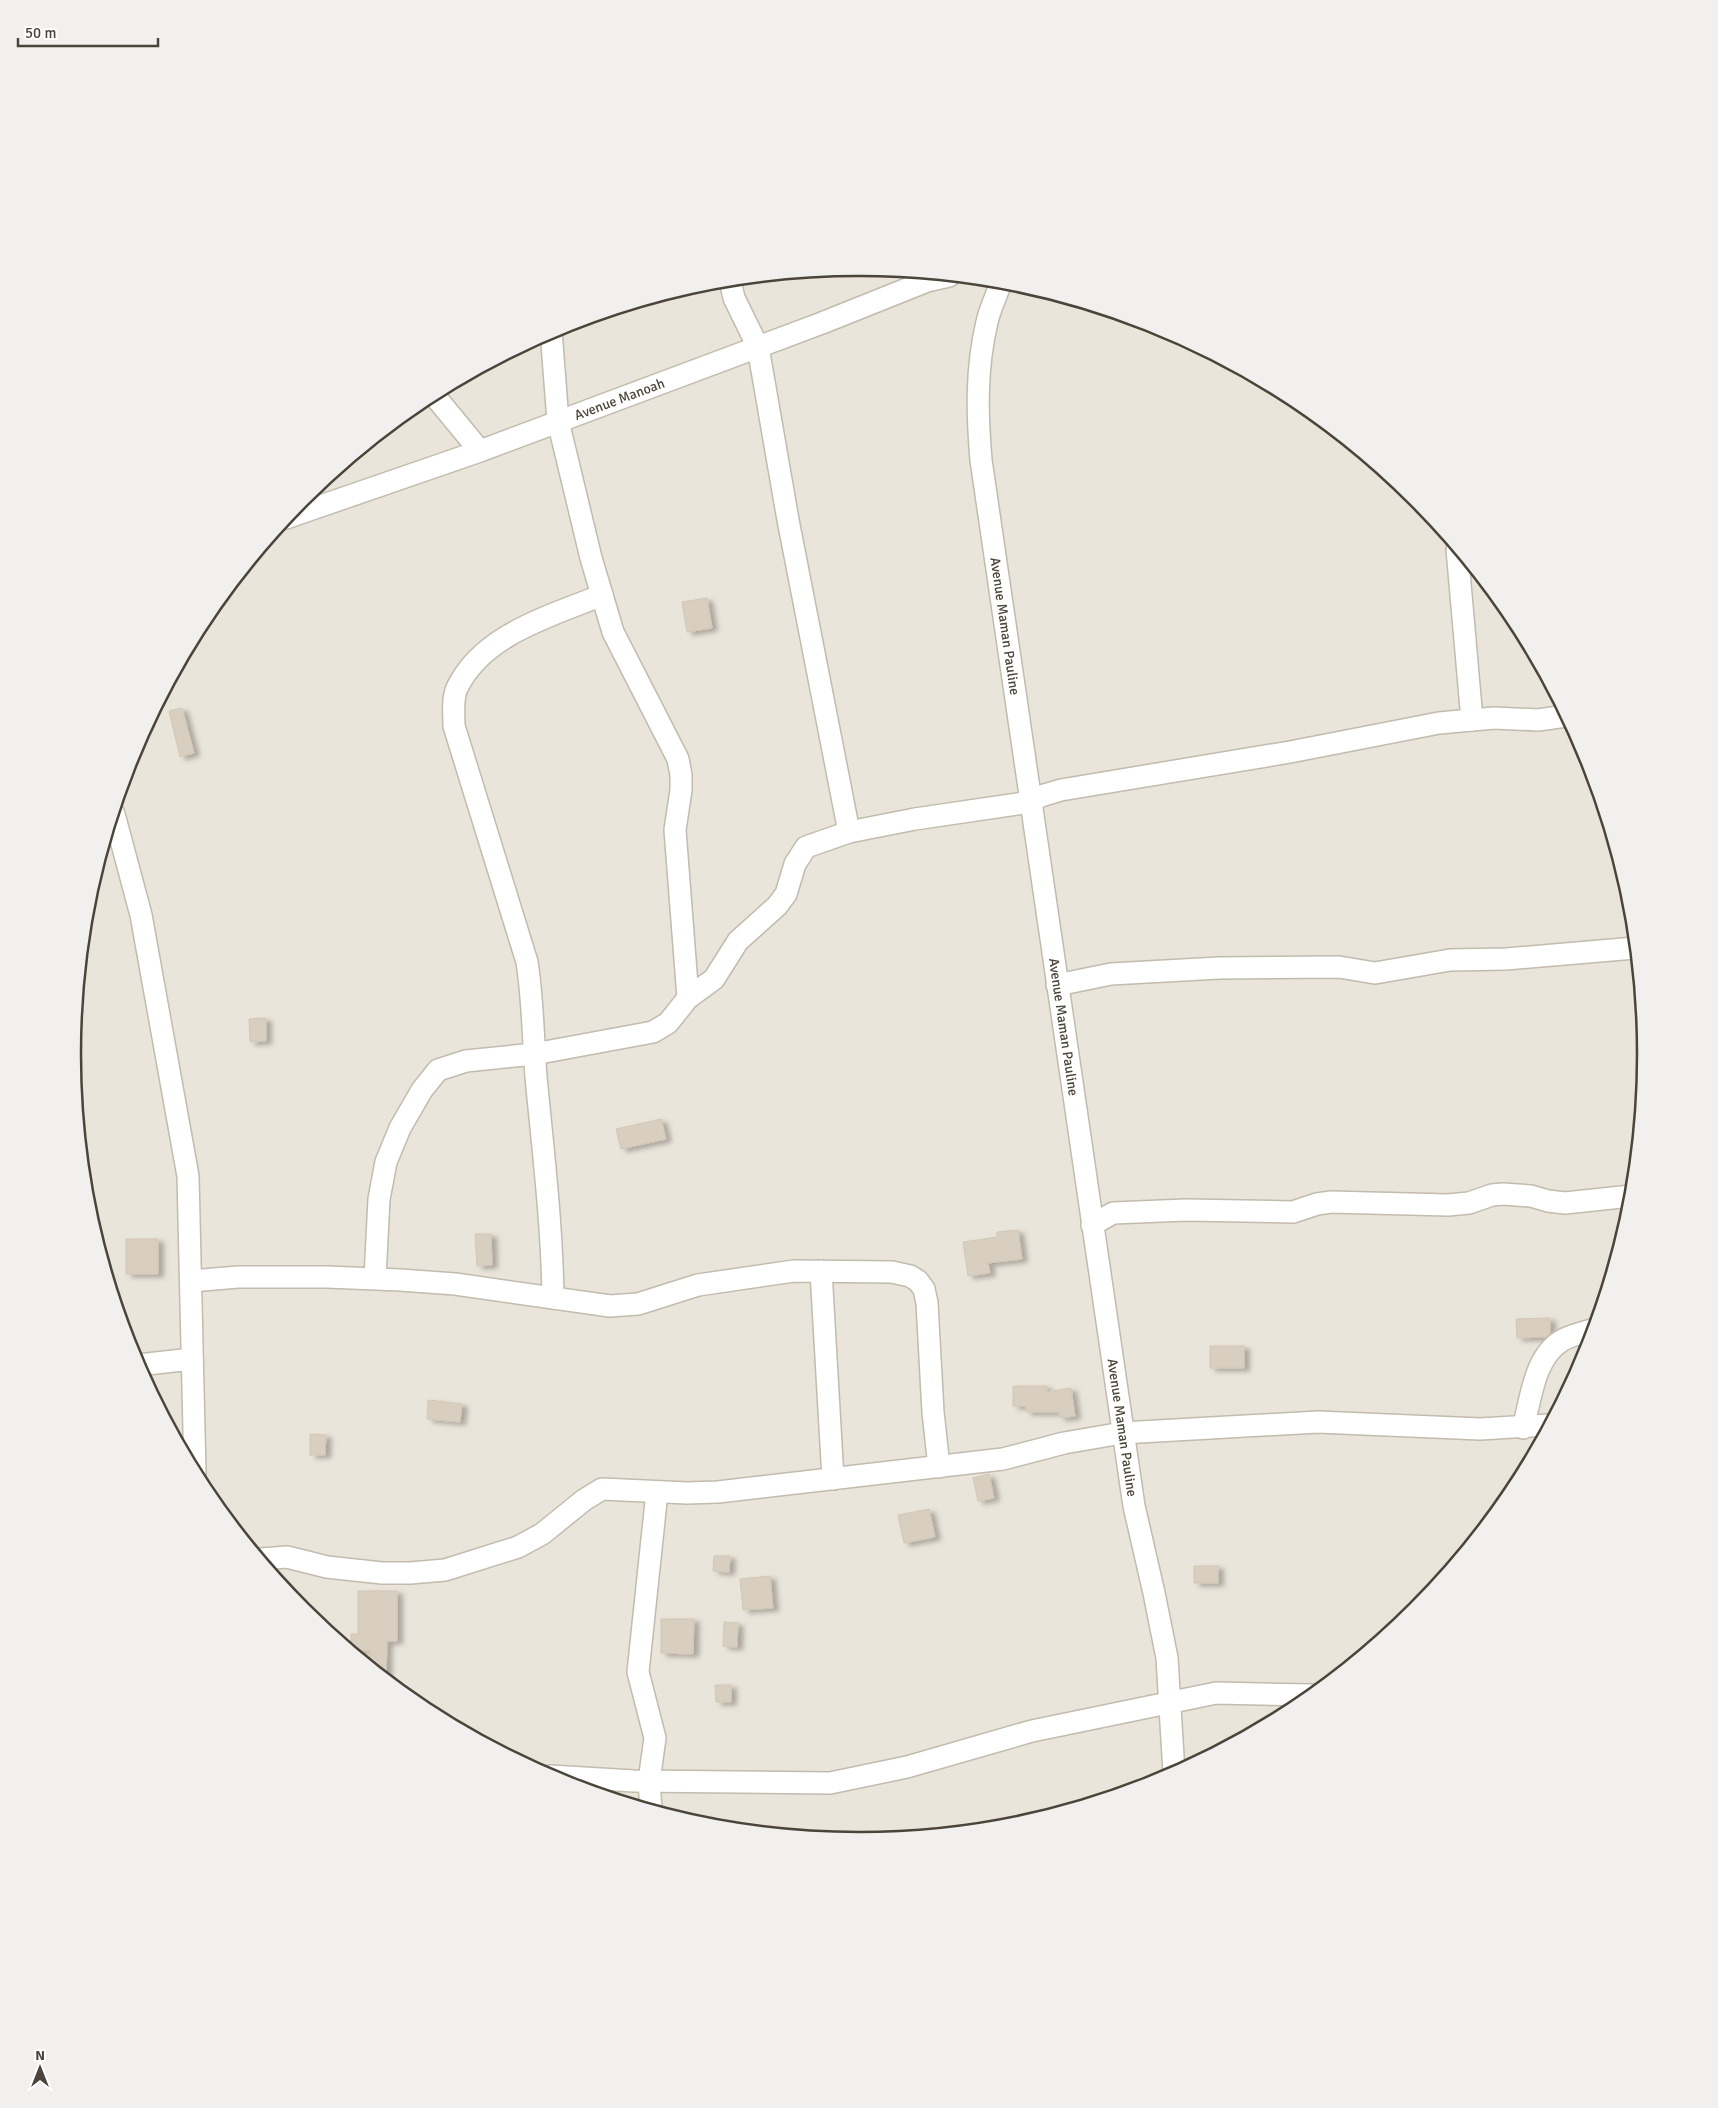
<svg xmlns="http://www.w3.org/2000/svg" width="1718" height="2108" viewBox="0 0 1718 2108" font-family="Signika,sans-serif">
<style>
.residential{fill:#eae5da}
.building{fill:#d8cfc1;stroke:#d3c7b4;filter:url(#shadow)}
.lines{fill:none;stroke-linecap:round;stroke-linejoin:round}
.minor-casing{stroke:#c2bbae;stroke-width:24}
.minor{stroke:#fff;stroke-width:21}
.labels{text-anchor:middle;stroke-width:4.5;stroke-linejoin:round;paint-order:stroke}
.street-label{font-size:14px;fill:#4b4439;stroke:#fff}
.rim{fill:none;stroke:#4b4439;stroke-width:2.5}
</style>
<defs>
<filter id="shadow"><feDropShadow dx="5.5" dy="3" stdDeviation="2.5" flood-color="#0004"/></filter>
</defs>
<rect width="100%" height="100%" fill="#f6f3ec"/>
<path class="residential" d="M75 1054a784 784 0 1 1 1568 0a784 784 0 1 1-1568 0Z"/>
<path class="building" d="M 707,598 L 712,628 L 687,632 L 682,602 Z
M 182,708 L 194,753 L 180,757 L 169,711 Z
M 266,1018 L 266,1041 L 250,1042 L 249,1019 Z
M 661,1119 L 666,1139 L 621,1149 L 616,1129 Z
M 1018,1230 L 1022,1259 L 988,1263 L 990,1273 L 968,1276 L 963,1242 L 997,1237 L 997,1232 Z
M 475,1234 L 491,1234 L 492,1265 L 477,1266 Z
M 126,1239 L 158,1239 L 158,1274 L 126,1274 Z
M 1550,1318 L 1550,1334 L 1546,1337 L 1517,1338 L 1516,1319 Z
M 1210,1346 L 1244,1346 L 1244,1368 L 1210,1368 Z
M 1013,1386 L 1047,1386 L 1047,1392 L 1071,1388 L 1075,1416 L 1060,1418 L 1059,1412 L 1026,1412 L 1026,1406 L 1013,1406 Z
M 428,1400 L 462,1404 L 460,1422 L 427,1419 Z
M 310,1434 L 326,1435 L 325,1455 L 310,1455 Z
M 989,1474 L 994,1498 L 978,1501 L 973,1478 Z
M 929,1509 L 935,1537 L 904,1543 L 898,1515 Z
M 714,1556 L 730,1556 L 729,1572 L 713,1571 Z
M 1194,1566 L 1218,1566 L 1218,1583 L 1194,1583 Z
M 770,1576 L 773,1608 L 743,1610 L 740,1579 Z
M 358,1591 L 397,1591 L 397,1641 L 387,1641 L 386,1679 L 370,1665 L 370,1651 L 351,1650 L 351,1634 L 358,1634 Z
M 661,1619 L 694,1619 L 693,1654 L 661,1653 Z
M 724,1622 L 738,1623 L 737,1647 L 723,1646 Z
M 715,1685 L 731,1685 L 731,1702 L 716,1702 Z"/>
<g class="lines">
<defs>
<g id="minor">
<path d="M 730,280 L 734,298 L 758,347 L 788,520 L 849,832"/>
<path id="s1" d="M 1001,282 C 997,295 990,308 987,322 C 976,368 977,413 981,460 L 1134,1506 L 1154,1593 L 1167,1658 L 1174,1773"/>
<path d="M 551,331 L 558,421 L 591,558 L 613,632 L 678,759 L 681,775 L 681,790 L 675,830 L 688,998"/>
<path d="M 433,394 L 480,451"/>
<path id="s2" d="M 286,518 L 480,451 L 822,323 L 927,281 L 949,276"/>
<path d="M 1457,549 L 1472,720"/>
<path d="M 114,814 L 141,915 L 188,1176 L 195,1473"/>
<path d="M 1057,985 L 1111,974 L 1219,968 L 1339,967 L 1375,973 L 1450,960 L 1506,959 L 1635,948"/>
<path d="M 1092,1225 L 1113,1213 L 1186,1210 L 1293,1212 L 1317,1204 L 1331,1202 L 1448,1205 L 1469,1203 L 1492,1195 L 1503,1194 L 1531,1196 L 1548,1201 L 1565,1203 L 1631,1196"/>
<path d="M 821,1271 L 833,1479"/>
<path d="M 375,1278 L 379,1199 L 386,1162 L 400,1128 L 422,1090 L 438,1070 L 466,1061 L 534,1054 L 653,1032 L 668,1023 L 688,998 L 714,979 L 738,941 L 777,906 L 786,894 L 795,864 L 806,847 L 849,832 L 915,819 L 1030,802 L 1041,796 L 1061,790 L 1290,752 L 1439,723 L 1494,718 L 1538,720 L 1566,716"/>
<path d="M 191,1281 L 238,1277 L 327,1277 L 400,1280 L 455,1284 L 610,1306 L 638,1304 L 698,1285 L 794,1271 L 892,1272 L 910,1276 L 918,1281 L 924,1289 L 927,1303 L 933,1412 L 939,1467"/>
<path d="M 553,1298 C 552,1224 543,1150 536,1077 C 533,1038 533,1000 527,962 L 454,726 C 454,714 452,699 457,688 C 483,634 551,616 602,595"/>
<path d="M 138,1365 L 192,1359"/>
<path d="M 1523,1428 C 1531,1399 1534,1358 1561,1341 C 1570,1335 1583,1333 1594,1329"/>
<path d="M 261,1559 L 287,1557 L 327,1567 L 382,1573 L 410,1573 L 445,1570 L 518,1547 L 542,1534 L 584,1500 L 602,1489 L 687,1493 L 718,1492 L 1003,1459 L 1064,1443 L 1122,1433 L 1318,1422 L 1480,1429 L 1548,1425"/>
<path d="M 550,1776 L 634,1781 L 830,1783 L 907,1767 L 1032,1731 L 1216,1693 L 1311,1695"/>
<path d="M 651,1809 L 649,1781 L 655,1738 L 638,1672 L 657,1492"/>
</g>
</defs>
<use href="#minor" class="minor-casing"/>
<use href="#minor" class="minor"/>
</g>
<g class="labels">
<g class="street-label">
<text dy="5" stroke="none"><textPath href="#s2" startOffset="354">Avenue Manoah</textPath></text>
<text dy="5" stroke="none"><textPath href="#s1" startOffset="349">Avenue Maman Pauline</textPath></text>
<text dy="5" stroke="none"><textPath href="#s1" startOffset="754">Avenue Maman Pauline</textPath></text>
<text dy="5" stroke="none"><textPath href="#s1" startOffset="1159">Avenue Maman Pauline</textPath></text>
</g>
</g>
<path d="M0 0H1718V2108H0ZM81 1054a778 778 0 1 1 1556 0a778 778 0 1 1-1556 0Z" fill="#f1f0ef" fill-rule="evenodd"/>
<path class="rim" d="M81 1054a778 778 0 1 1 1556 0a778 778 0 1 1-1556 0Z"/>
<g transform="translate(40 2068)" stroke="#ffffff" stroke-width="4" paint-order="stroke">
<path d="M0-4L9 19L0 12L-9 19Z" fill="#4b4439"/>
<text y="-8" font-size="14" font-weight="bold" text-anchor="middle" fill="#4b4439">N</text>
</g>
<path d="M18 38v8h140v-8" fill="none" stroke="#4b4439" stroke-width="2.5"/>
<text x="25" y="38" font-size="15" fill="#4b4439" stroke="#ffffff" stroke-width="4" paint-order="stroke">50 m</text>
</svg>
